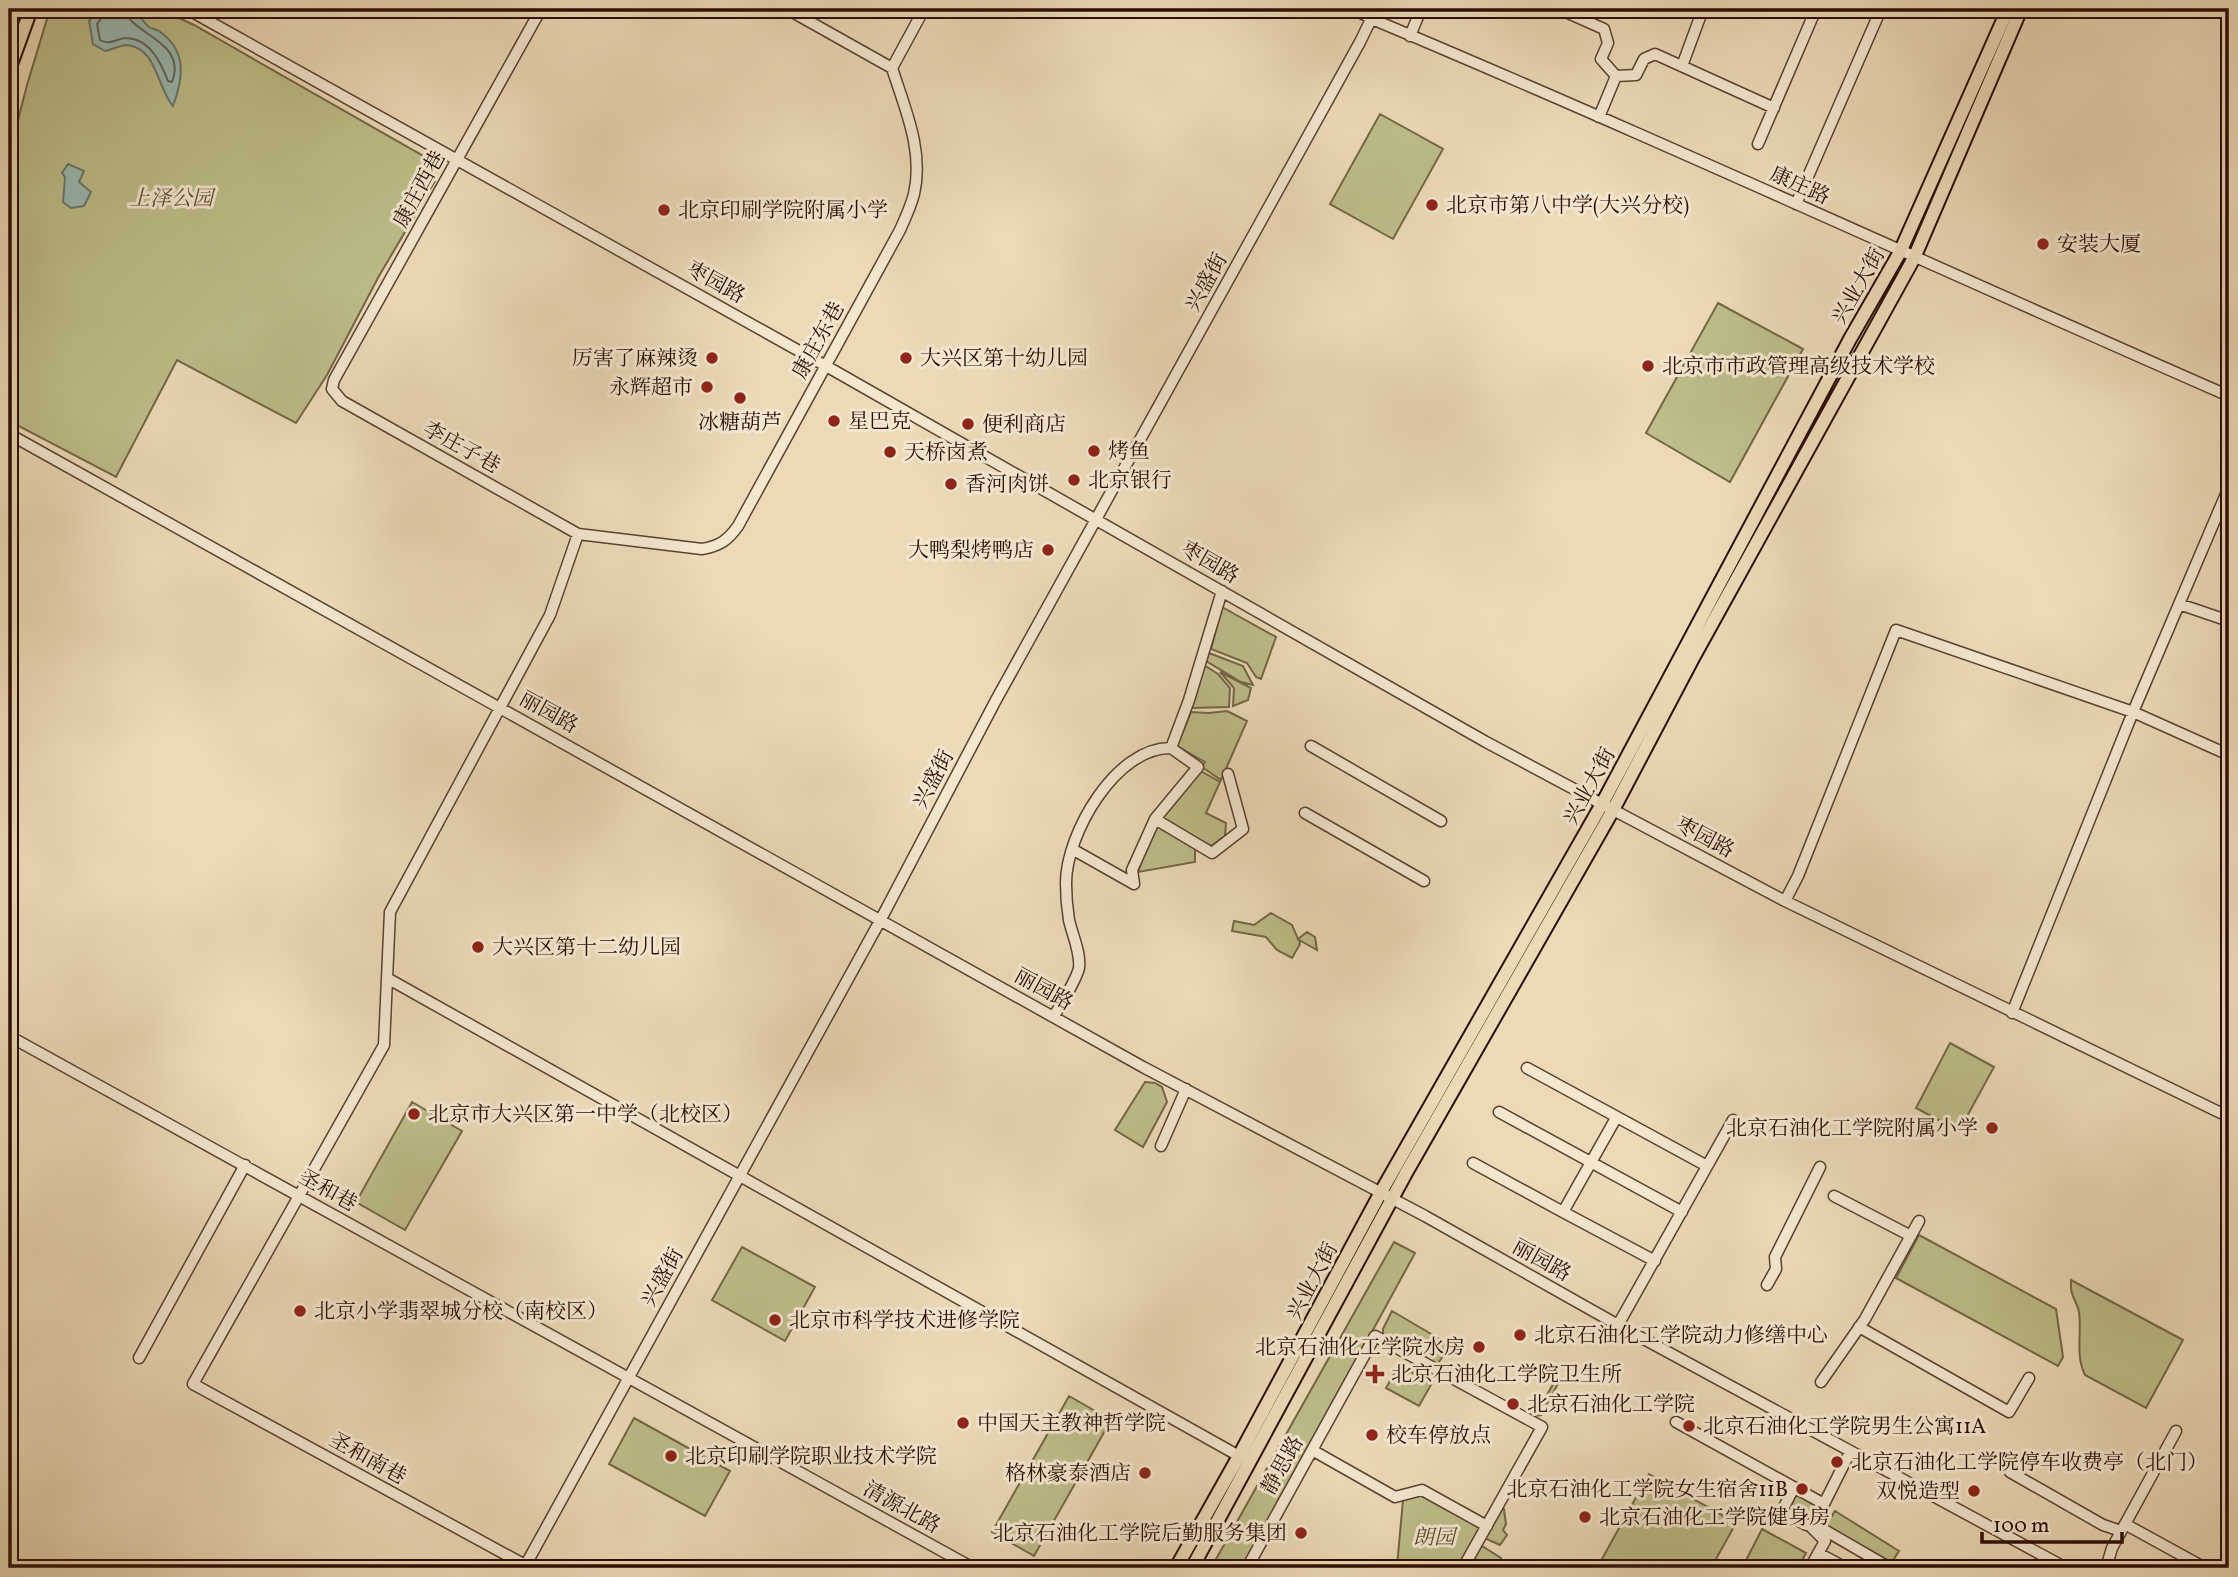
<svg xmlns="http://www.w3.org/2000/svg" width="2238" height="1577" viewBox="0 0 2238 1577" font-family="Vollkorn,'Noto Serif SC',serif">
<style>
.green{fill:#bdbe8a;stroke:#746647;stroke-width:2}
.water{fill:#99bab2;stroke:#6d756c;stroke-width:2}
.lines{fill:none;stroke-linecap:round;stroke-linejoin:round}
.shore{stroke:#62645b;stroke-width:2}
.minor-casing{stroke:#5c4031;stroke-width:13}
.major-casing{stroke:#2c0d04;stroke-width:16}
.minor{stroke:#f3e7d0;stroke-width:10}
.major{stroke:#ecdab7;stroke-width:12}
.poi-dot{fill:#8f2418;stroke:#f3e7d0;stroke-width:2.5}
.labels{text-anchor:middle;stroke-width:6;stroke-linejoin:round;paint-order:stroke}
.street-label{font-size:21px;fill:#2c0d04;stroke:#f3e7d0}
.park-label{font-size:21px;font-style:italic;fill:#5f4b33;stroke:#f3e7d0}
.poi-label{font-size:21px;fill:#2c0d04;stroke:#f3e7d0;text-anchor:start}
</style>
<rect width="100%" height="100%" fill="#ecdab7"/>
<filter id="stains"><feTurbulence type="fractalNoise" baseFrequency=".00286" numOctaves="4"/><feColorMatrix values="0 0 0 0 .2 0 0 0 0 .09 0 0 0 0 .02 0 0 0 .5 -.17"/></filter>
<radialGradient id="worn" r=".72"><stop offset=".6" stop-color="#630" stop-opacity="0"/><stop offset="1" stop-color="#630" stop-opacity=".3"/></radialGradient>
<path class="green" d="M 50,9 L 160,9 L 194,25 L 432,161 L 435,181 L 379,276 L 327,375 L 296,423 L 177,360 L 116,477 L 9,421 L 9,155 L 27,85 Z
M 1380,114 L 1443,149 L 1393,239 L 1330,204 Z
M 1718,303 L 1803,349 L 1730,482 L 1646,433 Z
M 1222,607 L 1276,637 L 1261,679 L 1256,677 L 1247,663 L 1211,649 Z
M 1209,653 L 1243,666 L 1253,685 L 1241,682 L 1206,661 Z
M 1204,665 L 1218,674 L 1230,688 L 1229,707 L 1192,708 Z
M 1220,672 L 1251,688 L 1248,700 L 1233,706 L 1234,688 Z
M 1227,711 L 1247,721 L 1221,780 L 1202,767 L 1205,762 L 1177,746 L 1191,712 L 1209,713 Z
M 1199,770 L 1220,782 L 1206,813 L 1226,823 L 1225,836 L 1211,846 L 1159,818 Z
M 1155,825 L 1195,847 L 1195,862 L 1138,872 Z
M 1271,913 L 1292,925 L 1298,939 L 1307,932 L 1315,937 L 1317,950 L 1299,940 L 1300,944 L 1292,958 L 1277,950 L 1266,937 L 1232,931 L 1234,921 L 1254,925 Z
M 1950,1043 L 1994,1067 L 1959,1131 L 1916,1108 Z
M 1145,1082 L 1155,1083 L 1162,1087 L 1167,1102 L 1143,1147 L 1115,1130 Z
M 412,1102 L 462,1131 L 405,1230 L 356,1202 Z
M 1919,1235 L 2056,1309 L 2063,1357 L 2058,1366 L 1896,1278 Z
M 1394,1242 L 1415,1253 L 1243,1568 L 1211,1568 Z
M 742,1247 L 815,1287 L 785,1341 L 712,1300 Z
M 2071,1280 L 2183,1340 L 2146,1408 L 2085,1375 C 2075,1355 2082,1333 2079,1312 C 2076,1298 2070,1298 2071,1280 Z
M 1392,1311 L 1450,1345 L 1437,1365 L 1383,1334 L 1383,1329 Z
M 1399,1365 L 1432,1383 L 1419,1406 L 1386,1388 Z
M 1556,1379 L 1560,1380 L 1541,1415 L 1535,1416 Z
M 1069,1396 L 1111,1420 L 1034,1556 L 992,1532 Z
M 634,1418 L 730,1471 L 705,1516 L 609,1464 Z
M 1649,1474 L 1736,1523 L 1711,1568 L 1597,1568 Z
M 1797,1491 L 1818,1505 L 1811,1520 L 1806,1521 L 1784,1509 Z
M 1422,1495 L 1482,1527 L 1459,1568 L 1398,1568 L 1397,1566 L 1403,1500 Z
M 1499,1506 L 1504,1509 L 1506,1524 L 1503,1530 L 1507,1535 L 1500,1545 L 1482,1537 Z
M 1835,1511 L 1899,1551 L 1888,1568 L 1823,1530 Z
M 1762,1529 L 1806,1553 L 1798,1568 L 1742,1568 Z
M 1479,1544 L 1501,1558 L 1495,1568 L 1466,1568 Z"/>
<path class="water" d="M 100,9 C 112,9 127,7 137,15 C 142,18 145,24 149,27 C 152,29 156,29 159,31 C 188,51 183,79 173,106 C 157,88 157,48 127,45 C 121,45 111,50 105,51 L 93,44 L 89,21 Z
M 68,164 L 84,171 L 79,182 L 91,192 L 84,206 L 71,208 L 63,202 L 65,177 L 62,173 Z"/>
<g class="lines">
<path class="shore" d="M 105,9 L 104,14 L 97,24 L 100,40 C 110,46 117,38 127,38 C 150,39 161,63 168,81 L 172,82 C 188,40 128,34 125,9"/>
<defs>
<path id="minor" d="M 187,9 L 826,366 L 1486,742 L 1602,804 L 1785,901 L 2229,1117
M 541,9 L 334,380 L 332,389 L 342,401 L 578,534 L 702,549 C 720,546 728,540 738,526 L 900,230 C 905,219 911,206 914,194 C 924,151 905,109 892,68 L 924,9
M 787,9 L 892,68
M 1354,9 L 1372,19 C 1660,140 1943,271 2229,396
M 1559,9 L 1604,29 L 1608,43 L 1601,59 L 1616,76 L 1636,75 L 1644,59 L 1655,54 L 1774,108
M 1583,19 L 1587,9
M 1410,36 L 1421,9
M 1682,66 L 1703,9
M 1599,117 L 1616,76
M 1758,144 L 1816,9
M 1796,204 L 1881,9
M 9,434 L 1143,1067 L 1425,1216 L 1618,1325 L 2066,1568
M 2179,604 L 2229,621
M 1311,746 L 1441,821
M 1305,813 L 1424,881
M 1155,819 L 1198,767 L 1171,748
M 1072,849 L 1134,884
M 1134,884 L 1132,870 L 1155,819 L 1212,853 L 1243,829 L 1228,774
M 1785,901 L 1798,876 L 1896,630 L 2133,712 L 2229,755
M 387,978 L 1239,1456
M 2012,1013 L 2133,712 L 2229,487
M 1054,1016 C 1061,1004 1076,981 1079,968 C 1081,953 1072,934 1069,920 C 1067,908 1066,894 1066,883 C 1066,834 1116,747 1171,748 L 1189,700 L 1222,591
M 9,1036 L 973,1568
M 1527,1068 L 1707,1166
M 1499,1112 L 1682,1212
M 1616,1118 L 1563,1212 L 1655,1261
M 1161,1146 L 1186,1089
M 1473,1163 L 1563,1212
M 1834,1196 L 1911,1236
M 1767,1285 L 1776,1269 L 1775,1257 L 1820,1167
M 1618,1325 L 1733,1120
M 1859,1327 L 2009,1412 L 2029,1378
M 139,1358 L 245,1165
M 1821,1382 L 1865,1319 L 1919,1221
M 1676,1422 L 1824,1504 L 1850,1452
M 1312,1450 L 1395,1497 L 1422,1490 L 1487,1526
M 2010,1472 L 2103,1525 L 2121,1531
M 1794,1487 L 1782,1511 L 1806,1525 L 1814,1524 L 1890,1568
M 2125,1524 L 2205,1568
M 1818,1553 L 1846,1568
M 525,1565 L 193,1384 L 384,1045 L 390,912 L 550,615 L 578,534
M 524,1568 L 881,919 L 996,700 L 1360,42 L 1376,9
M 1247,1568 L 1375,1336 L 1542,1427 L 1463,1568
M 1810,1568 L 1825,1541 L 1812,1528 L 1824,1504
M 1995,1568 L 1997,1566
M 2106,1568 L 2112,1548 L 2176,1431"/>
<path id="major" d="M 9,70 L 31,9
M 1176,1568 L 1239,1456 L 1381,1192 L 1602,804 L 1850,339 L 1900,252 L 2008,9
M 1192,1568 L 1406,1173 L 1613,810 L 1693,658 L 1914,258 L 2021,9"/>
</defs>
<use href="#minor" class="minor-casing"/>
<use href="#major" class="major-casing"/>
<use href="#minor" class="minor"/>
<use href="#major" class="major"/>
</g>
<g class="poi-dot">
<circle cx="1432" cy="205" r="7"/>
<circle cx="664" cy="210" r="7"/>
<circle cx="2043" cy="244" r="7"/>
<circle cx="712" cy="358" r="7"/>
<circle cx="906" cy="358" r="7"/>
<circle cx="1648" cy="366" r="7"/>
<circle cx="707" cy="387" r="7"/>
<circle cx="740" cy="398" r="7"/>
<circle cx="834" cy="421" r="7"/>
<circle cx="968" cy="424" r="7"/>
<circle cx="1094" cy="451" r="7"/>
<circle cx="890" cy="452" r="7"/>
<circle cx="1074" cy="480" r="7"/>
<circle cx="951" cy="484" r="7"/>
<circle cx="1048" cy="550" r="7"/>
<circle cx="478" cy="947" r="7"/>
<circle cx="414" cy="1114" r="7"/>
<circle cx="1992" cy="1128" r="7"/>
<circle cx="300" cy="1311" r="7"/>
<circle cx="775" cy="1320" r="7"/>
<circle cx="1520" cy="1335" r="7"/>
<circle cx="1479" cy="1347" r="7"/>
<path d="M1371.5 1363.5h7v7h7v7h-7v7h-7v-7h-7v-7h7z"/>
<circle cx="1513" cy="1404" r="7"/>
<circle cx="963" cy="1423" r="7"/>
<circle cx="1689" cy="1426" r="7"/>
<circle cx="1372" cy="1435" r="7"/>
<circle cx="671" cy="1456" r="7"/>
<circle cx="1837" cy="1462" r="7"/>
<circle cx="1145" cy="1473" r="7"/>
<circle cx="1802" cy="1489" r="7"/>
<circle cx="1974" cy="1491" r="7"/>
<circle cx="1585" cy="1517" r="7"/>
<circle cx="1301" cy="1533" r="7"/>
</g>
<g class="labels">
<g class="street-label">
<text transform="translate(1800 185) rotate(24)" y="7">康庄路</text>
<text transform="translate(419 189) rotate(-61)" y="7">康庄西巷</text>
<text transform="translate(716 282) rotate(29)" y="7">枣园路</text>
<text transform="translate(1206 282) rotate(-61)" y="7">兴盛街</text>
<text transform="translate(1858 286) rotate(-60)" y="7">兴业大街</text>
<text transform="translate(818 340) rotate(-61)" y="7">康庄东巷</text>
<text transform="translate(462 447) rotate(29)" y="7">李庄子巷</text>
<text transform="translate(1210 562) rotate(30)" y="7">枣园路</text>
<text transform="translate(549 712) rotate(29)" y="7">丽园路</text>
<text transform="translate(933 779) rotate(-62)" y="7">兴盛街</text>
<text transform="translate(1589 786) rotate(-61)" y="7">兴业大街</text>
<text transform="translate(1705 837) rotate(28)" y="7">枣园路</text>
<text transform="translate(1044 989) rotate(29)" y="7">丽园路</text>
<text transform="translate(328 1190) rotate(29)" y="7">圣和巷</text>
<text transform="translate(1542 1260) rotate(29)" y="7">丽园路</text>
<text transform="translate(662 1277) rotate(-61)" y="7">兴盛街</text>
<text transform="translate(1312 1281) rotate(-62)" y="7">兴业大街</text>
<text transform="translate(368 1458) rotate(29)" y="7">圣和南巷</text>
<text transform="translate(1282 1465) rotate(-61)" y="7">静思路</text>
<text transform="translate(902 1507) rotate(29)" y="7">清源北路</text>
</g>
<g class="park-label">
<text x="171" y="205">上泽公园</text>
<text x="1434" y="1544">朗园</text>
</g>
<g class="poi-label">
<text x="1446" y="212">北京市第八中学(大兴分校)</text>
<text x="678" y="217">北京印刷学院附属小学</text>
<text x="2057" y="251">安装大厦</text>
<text x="698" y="365" text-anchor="end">厉害了麻辣烫</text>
<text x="920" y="365">大兴区第十幼儿园</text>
<text x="1662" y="373">北京市市政管理高级技术学校</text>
<text x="693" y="394" text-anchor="end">永辉超市</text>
<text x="848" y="428">星巴克</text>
<text x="740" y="429" text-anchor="middle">冰糖葫芦</text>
<text x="982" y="431">便利商店</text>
<text x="1108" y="458">烤鱼</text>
<text x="904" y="459">天桥卤煮</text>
<text x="1088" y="487">北京银行</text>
<text x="965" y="491">香河肉饼</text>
<text x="1034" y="557" text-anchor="end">大鸭梨烤鸭店</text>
<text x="492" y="954">大兴区第十二幼儿园</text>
<text x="428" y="1121">北京市大兴区第一中学（北校区）</text>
<text x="1978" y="1135" text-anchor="end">北京石油化工学院附属小学</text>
<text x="314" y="1318">北京小学翡翠城分校（南校区）</text>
<text x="789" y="1327">北京市科学技术进修学院</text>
<text x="1534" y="1342">北京石油化工学院动力修缮中心</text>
<text x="1465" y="1354" text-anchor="end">北京石油化工学院水房</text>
<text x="1391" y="1381">北京石油化工学院卫生所</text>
<text x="1527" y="1411">北京石油化工学院</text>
<text x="977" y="1430">中国天主教神哲学院</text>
<text x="1703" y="1433">北京石油化工学院男生公寓11A</text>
<text x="1386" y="1442">校车停放点</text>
<text x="685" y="1463">北京印刷学院职业技术学院</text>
<text x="1851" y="1469">北京石油化工学院停车收费亭（北门）</text>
<text x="1131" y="1480" text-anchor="end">格林豪泰酒店</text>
<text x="1788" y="1496" text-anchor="end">北京石油化工学院女生宿舍11B</text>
<text x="1960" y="1498" text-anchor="end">双悦造型</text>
<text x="1599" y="1524">北京石油化工学院健身房</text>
<text x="1287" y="1540" text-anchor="end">北京石油化工学院后勤服务集团</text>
</g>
</g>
<rect width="2238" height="1577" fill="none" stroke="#ecdab7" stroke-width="35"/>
<rect x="10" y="10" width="2217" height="1556" fill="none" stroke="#2c0d04" stroke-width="3.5"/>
<rect x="18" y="18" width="2203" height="1542" fill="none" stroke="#2c0d04" stroke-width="2"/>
<path d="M1982 1532v10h140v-10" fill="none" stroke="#2c0d04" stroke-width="3.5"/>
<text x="1993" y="1532" font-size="21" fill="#2c0d04" stroke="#f3e7d0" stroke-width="5" paint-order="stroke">100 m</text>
<rect width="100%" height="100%" filter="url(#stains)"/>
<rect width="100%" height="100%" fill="url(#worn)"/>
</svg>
